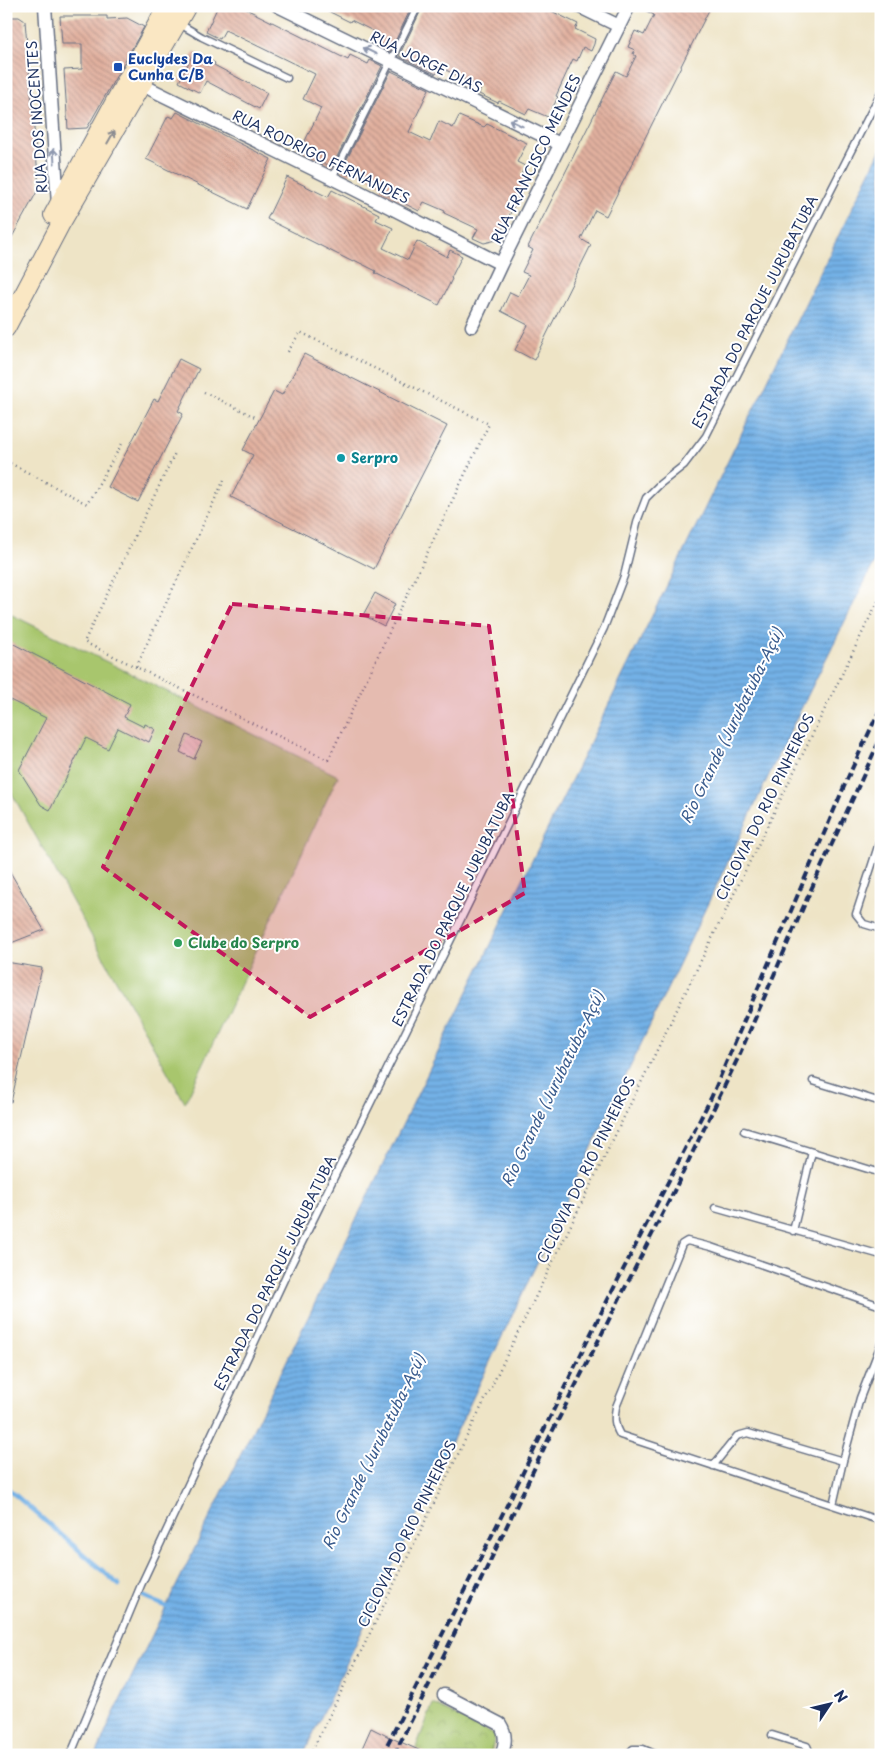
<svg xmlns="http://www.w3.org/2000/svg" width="887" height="1761" viewBox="0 0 887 1761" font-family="'Playpen Sans',sans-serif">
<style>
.park{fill:url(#park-crowns);stroke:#627a66}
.pitch{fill:#a8c66d;stroke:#627a66}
.water{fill:url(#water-rules);stroke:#4770a2}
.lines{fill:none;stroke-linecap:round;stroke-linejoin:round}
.stream{stroke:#73b1e6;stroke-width:4.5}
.building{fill:url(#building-back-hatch)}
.service-casing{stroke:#656e82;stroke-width:9}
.minor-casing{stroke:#656e82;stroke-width:15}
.secondary-casing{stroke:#656e82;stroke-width:20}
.path{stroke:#656e82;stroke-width:2.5;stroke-dasharray:1 4;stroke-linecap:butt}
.service{stroke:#fff;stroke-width:6}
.minor{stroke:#fff;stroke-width:12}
.secondary{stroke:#fae7c3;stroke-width:18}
.rail{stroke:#1b2f5e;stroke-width:4;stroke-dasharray:8 4;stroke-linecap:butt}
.oneway{stroke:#8d97ae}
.oneway2{stroke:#8a8b90}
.marked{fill:#c2185b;fill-opacity:0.2;stroke:#c2185b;stroke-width:4;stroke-dasharray:10 6;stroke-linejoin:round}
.transit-dot{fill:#1a4fb4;stroke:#fff;stroke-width:2}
.culture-dot{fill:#0f9aa8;stroke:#fff;stroke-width:2}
.leisure-dot{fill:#2e9e5b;stroke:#fff;stroke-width:2}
.labels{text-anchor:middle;stroke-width:4;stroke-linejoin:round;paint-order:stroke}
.transit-label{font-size:14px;font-weight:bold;fill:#164399;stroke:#fff;text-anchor:start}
.street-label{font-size:14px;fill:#1b2f5e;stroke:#fff}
.culture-label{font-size:14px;font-weight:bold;fill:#0d838f;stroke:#fff;text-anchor:start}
.leisure-label{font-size:14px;font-weight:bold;fill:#27864d;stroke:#fff;text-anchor:start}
.water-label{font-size:15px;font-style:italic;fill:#3a5c8e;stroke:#fff}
</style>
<defs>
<pattern id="park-crowns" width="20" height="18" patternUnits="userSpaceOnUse" patternTransform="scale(1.25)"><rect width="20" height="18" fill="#a8c66d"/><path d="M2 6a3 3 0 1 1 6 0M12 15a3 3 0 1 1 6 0" fill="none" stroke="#90aa61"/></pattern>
<pattern id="water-rules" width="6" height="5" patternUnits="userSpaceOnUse" patternTransform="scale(1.25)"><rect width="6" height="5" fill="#73b1e6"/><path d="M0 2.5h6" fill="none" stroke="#5e90be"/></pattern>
<pattern id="building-back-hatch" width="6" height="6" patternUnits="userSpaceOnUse" patternTransform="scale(1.25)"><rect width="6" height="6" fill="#e2b19f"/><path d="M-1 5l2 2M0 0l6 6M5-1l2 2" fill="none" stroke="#b69085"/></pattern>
</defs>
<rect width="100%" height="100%" fill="#fff"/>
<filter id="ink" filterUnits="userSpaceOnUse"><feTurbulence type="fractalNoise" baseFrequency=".02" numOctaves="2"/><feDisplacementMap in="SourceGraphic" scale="10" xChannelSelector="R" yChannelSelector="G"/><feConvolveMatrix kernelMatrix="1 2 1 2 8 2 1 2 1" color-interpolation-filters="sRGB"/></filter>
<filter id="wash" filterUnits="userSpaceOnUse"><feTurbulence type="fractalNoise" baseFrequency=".0096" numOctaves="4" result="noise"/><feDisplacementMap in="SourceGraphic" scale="20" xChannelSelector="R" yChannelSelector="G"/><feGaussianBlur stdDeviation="1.12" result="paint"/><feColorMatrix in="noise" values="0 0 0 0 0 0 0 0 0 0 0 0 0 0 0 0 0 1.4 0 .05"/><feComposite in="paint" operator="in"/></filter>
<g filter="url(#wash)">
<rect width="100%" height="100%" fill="#eee4c6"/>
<path class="park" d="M 433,1704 L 495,1735 L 491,1755 L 413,1755 Z"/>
<path class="pitch" d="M 6,612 L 338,776 L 185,1103 L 6,783 Z"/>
<path class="water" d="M 881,149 L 881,549 L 788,735 L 303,1755 L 96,1755 L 112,1717 Z"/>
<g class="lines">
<path class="stream" d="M 6,1487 L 119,1585
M 141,1595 L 169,1608"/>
</g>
<g id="blocks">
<path class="building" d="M 218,6 L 240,6 L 348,60 L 350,55 L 368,64 L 370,60 L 382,66 L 332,167 L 303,152 L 306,146 L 303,145 L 321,108 L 303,99 L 315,74 L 225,30 L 220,39 L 206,32 Z
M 318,6 L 412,6 L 390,52 L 377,46 L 378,44 L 373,41 L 377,33 L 351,20 L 350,22 Z
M 423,6 L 541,6 L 578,24 L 575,29 L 595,39 L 594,44 L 591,51 L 583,47 L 577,61 L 573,59 L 556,96 L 558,97 L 548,117 L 529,109 L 526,114 L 499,101 L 498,103 L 479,94 L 481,88 L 442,68 L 436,74 L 399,56 Z
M 637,6 L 697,6 L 709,10 L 606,216 L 595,210 L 581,239 L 591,245 L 534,360 L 515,350 L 528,325 L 501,311 L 510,292 L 518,296 L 529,275 L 522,272 L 533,250 L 528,247 L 616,71 L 626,76 L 636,56 L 633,54 L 635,50 L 628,47 L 635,31 L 644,35 L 654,15 Z
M 60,16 L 107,16 L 107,19 L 127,18 L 144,27 L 87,128 L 68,129 L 64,70 L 82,69 L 82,44 L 62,44 Z
M 6,17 L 19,17 L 25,21 L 39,188 L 6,248 Z
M 194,52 L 215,63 L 214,65 L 267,93 L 259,109 L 206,81 L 200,93 L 179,82 Z
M 391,71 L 429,89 L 409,132 L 430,142 L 439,121 L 453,128 L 459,116 L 484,127 L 487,124 L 527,143 L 517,162 L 525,166 L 521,175 L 528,178 L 497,240 L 484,243 L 473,238 L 478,229 L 444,213 L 445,211 L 424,202 L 419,211 L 380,191 L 383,185 L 352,169 L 349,175 L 341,171 Z
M 177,112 L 271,159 L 247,209 L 146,159 L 168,116 L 173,118 Z
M 287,177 L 328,197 L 332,190 L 379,214 L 376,220 L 393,228 L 383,248 L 408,260 L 417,241 L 447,257 L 450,250 L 462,256 L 451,278 L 452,279 L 439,305 L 375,273 L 376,271 L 354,260 L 353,262 L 267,219 Z
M 304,354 L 447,426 L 374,569 L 231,497 L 253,455 L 243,450 L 274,391 L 282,395 Z
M 179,359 L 199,369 L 178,411 L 183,414 L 138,502 L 108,487 L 154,399 L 158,401 Z
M 375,593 L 395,604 L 384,626 L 363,615 Z
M 6,640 L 130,704 L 124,717 L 144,727 L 145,724 L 155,729 L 149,742 L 145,740 L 144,741 L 118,728 L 108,749 L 86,738 L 50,810 L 41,805 L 19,770 L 46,718 L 6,698 Z
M 187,735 L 202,742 L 194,759 L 180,752 Z
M 6,865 L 44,930 L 6,945 Z
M 6,962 L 42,968 L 11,1102 L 6,1101 Z
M 371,1728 L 387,1736 L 430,1755 L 359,1755 Z"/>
</g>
</g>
<g filter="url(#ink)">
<use href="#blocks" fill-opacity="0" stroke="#656e82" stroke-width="1"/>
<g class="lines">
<defs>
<path id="service" d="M 178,23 L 202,37 L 287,78
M 332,178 L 418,6
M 881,837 L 856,914 L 864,924 L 881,929
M 813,1081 L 881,1102
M 744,1131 L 881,1173
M 715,1208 L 881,1255
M 793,1231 L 812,1152
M 881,1306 L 711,1247 L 687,1241 L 682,1244 L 616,1407 C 614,1418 614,1425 620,1435 L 881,1521
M 713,1466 L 737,1436 L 748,1433 L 843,1461
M 833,1505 L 843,1461 L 860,1398 L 881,1344
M 772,1735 L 807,1746 L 811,1755
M 69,1755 L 73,1749 L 141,1585 L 288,1271 L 604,628 L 624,576 L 638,519 L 646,498 L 660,484 L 684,465 L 706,436 L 881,92
M 627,1755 L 633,1749 L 643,1749 L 657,1755"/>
<path id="minor" d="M 45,6 L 58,205
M 278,6 L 560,144
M 578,6 L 619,26
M 134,81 L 356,190 L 501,264
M 472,326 L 501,264 L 629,6
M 444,1695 L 500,1724 C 507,1735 505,1743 502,1755"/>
<path id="secondary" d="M 53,215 L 167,6
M 6,328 L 60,225 L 187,6"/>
</defs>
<use href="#service" class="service-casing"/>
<use href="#minor" class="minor-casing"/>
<use href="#secondary" class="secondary-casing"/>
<path class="path" d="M 204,392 L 257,418
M 6,461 L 87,504 L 123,442
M 224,480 L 136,667 L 328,760 L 489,424 L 300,332 L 286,355
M 136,667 L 84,642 L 175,453
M 310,1755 L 881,595"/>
<use href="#service" class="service"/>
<use href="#minor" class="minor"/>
<use href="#secondary" class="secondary"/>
<path class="rail" d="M 382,1755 L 512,1495 L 600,1315 L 711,1098 L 849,775 L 881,707
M 394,1755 L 480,1582 L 545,1446 L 674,1191 L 738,1058 L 809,894 L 881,737"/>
</g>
<defs><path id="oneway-shaft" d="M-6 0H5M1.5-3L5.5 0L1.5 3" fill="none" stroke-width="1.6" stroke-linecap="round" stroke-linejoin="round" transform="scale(1.25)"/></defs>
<g class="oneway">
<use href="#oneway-shaft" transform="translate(370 51) rotate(-154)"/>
<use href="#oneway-shaft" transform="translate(516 123) rotate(-154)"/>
<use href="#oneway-shaft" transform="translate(54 156) rotate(-94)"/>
</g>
<use class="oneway2" href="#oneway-shaft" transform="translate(111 137) rotate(-60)"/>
</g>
<path class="marked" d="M 232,604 L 489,626 L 525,893 L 310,1017 L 103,867 Z"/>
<rect class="transit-dot" x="113" y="62" width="10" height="10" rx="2.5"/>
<circle class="culture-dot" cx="341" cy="458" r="5"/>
<circle class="leisure-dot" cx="178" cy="943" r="5"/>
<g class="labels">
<g class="transit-label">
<text x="128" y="64">Euclydes Da<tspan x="128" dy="16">Cunha C/B</tspan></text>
</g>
<g class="street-label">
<text transform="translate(426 62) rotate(26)" y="5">RUA JORGE DIAS</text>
<text transform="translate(37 117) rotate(-94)" y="5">RUA DOS INOCENTES</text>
<text transform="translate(321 157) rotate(26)" y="5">RUA RODRIGO FERNANDES</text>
<text transform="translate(536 159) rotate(-64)" y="5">RUA FRANCISCO MENDES</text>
<text transform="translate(755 312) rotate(-63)" y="5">ESTRADA DO PARQUE JURUBATUBA</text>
<text transform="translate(765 807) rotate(-64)" y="5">CICLOVIA DO RIO PINHEIROS</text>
<text transform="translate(453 909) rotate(-64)" y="5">ESTRADA DO PARQUE JURUBATUBA</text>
<text transform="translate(586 1170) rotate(-64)" y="5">CICLOVIA DO RIO PINHEIROS</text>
<text transform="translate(275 1273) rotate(-64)" y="5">ESTRADA DO PARQUE JURUBATUBA</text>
<text transform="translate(407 1534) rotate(-64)" y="5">CICLOVIA DO RIO PINHEIROS</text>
</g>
<g class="culture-label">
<text x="351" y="463">Serpro</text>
</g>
<g class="leisure-label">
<text x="188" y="948">Clube do Serpro</text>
</g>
<g class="water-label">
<text transform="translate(732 726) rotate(-64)" y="5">Rio Grande (Jurubatuba-Açú)</text>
<text transform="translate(553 1089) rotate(-64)" y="5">Rio Grande (Jurubatuba-Açú)</text>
<text transform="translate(374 1452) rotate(-64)" y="5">Rio Grande (Jurubatuba-Açú)</text>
</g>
</g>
<rect width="887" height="1761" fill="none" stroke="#fff" stroke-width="25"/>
<g transform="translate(830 1704) rotate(55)" stroke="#ffffff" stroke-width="4" paint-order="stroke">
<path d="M0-4L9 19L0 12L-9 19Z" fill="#1b2f5e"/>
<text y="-8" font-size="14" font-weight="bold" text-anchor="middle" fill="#1b2f5e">N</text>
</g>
</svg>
